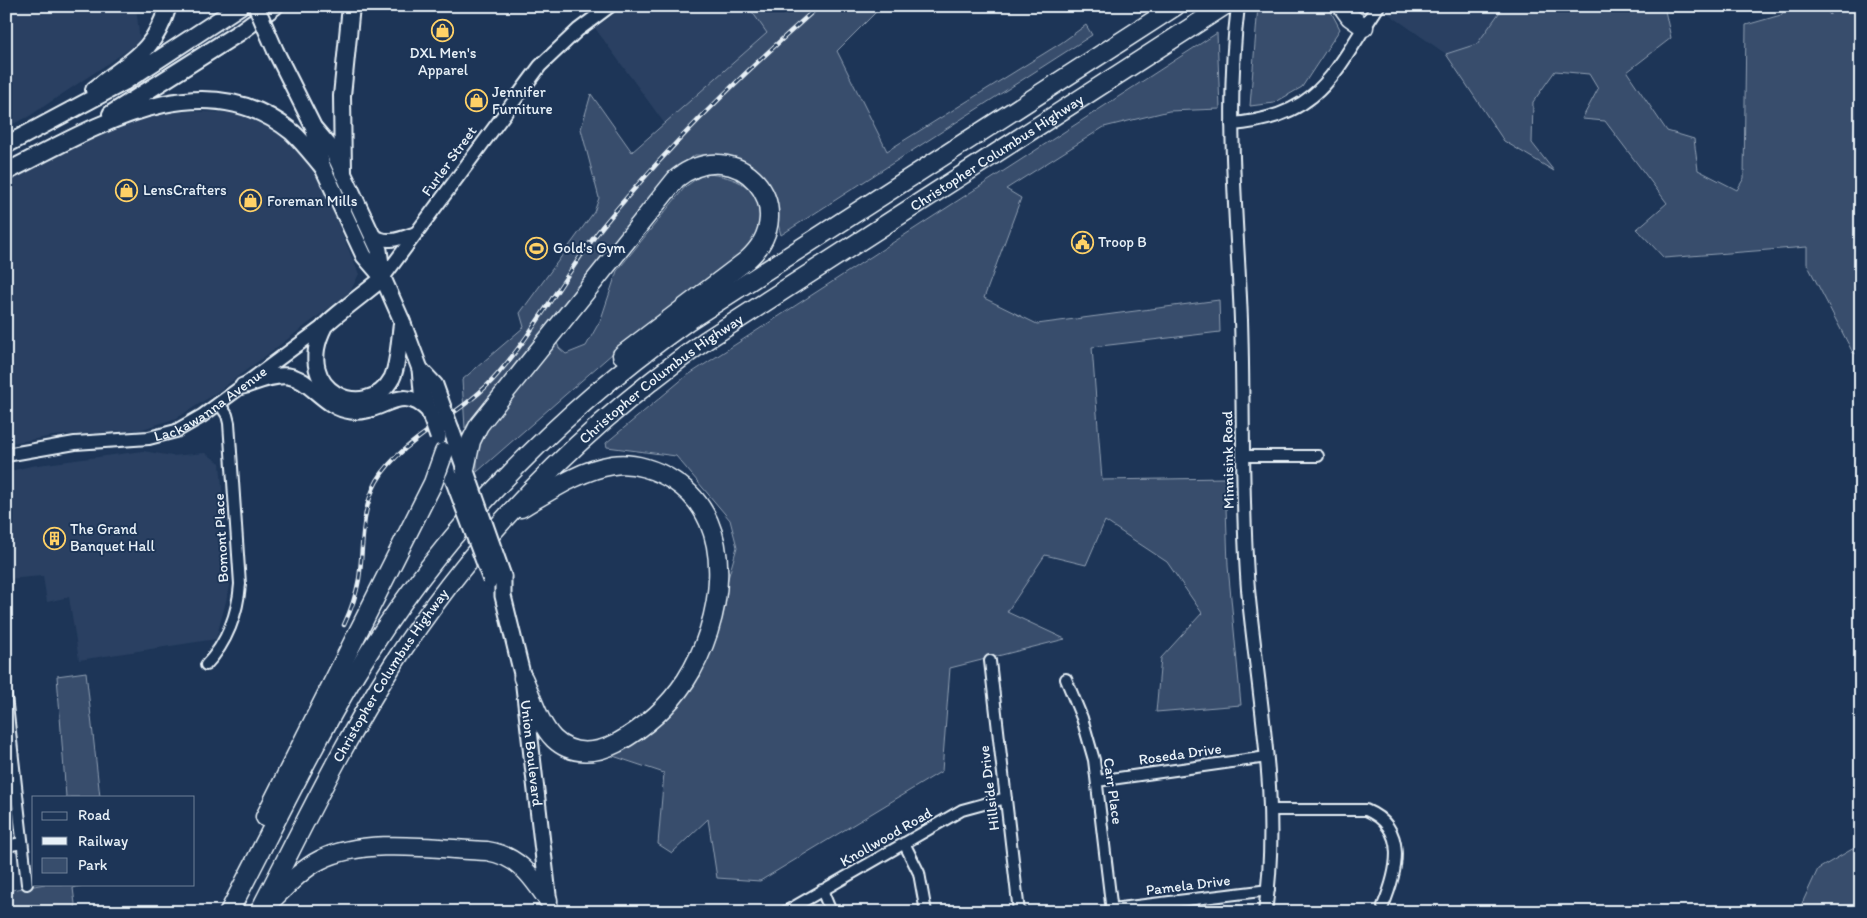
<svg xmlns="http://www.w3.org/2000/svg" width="1867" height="918" viewBox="0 0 1867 918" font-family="Itim,sans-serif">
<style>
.built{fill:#2a4162}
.green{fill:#374d6c;stroke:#909fb2}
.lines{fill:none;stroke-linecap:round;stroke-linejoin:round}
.minor-casing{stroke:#e8f1f8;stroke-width:14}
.tertiary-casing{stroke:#e8f1f8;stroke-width:16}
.primary-casing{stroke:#e8f1f8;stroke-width:19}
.trunk-casing{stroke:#e8f1f8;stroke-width:20}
.motorway-casing{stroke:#e8f1f8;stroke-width:21}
.minor{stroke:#1d3557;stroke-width:10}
.tertiary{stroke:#1d3557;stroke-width:12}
.primary{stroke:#1d3557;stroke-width:15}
.trunk{stroke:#1d3557;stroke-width:16}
.motorway{stroke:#1d3557;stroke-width:18}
.rail-casing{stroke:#e8f1f8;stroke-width:4.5}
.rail{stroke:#1d3557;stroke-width:2.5;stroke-dasharray:8;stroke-linecap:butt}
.primary-bridge-casing{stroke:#e8f1f8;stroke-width:19;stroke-linecap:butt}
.primary-bridge{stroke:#1d3557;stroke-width:15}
.labels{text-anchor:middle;stroke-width:4;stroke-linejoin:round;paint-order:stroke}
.poi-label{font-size:15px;fill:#e8f1f8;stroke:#1d3557;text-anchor:start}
.street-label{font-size:15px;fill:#e8f1f8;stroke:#1d3557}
</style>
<rect width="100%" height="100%" fill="#1d3557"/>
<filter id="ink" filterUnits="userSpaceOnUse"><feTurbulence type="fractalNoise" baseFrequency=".02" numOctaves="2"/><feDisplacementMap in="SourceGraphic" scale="10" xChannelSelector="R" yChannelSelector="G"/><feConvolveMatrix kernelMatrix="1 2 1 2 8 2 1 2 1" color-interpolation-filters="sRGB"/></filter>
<g filter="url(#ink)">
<path class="built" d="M 6,6 L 136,6 L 140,42 L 28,117 L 6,127 Z
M 625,6 L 748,6 L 767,33 L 665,124 L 595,28 Z
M 1390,6 L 1504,6 L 1477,44 L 1446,54 L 1386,12 Z
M 176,111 L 241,113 L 283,133 L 313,165 L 359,274 L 350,292 L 216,393 L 177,418 L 139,430 L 53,436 L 6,444 L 6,181 L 126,120 Z
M 143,451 L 172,456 L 205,453 L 220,463 L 230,586 L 216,639 L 79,660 L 69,597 L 47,602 L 43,576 L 6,579 L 6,472 L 31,466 Z"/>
<path class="green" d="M 748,6 L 779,6 L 785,15 L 796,6 L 882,6 L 837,51 L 887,151 L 1061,43 L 1086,25 L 1092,35 L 781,235 L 768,187 L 752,166 L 725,156 L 695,155 L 671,174 L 465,428 L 462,380 L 524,327 L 520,313 L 594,212 L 599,198 L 581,129 L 591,94 L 632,152 L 767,33 Z
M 1258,6 L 1328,6 L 1340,29 L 1302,87 L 1274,103 L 1250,106 Z
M 1504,6 L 1664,6 L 1671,38 L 1627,72 L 1667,131 L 1694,139 L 1698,170 L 1737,190 L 1744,178 L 1746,25 L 1781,15 L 1788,6 L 1822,6 L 1830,15 L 1831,6 L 1861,6 L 1861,355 L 1853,353 L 1807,264 L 1807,247 L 1664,258 L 1637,229 L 1667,203 L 1605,121 L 1582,119 L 1598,89 L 1589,74 L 1555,71 L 1533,102 L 1532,143 L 1554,171 L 1504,141 L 1446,54 L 1477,44 Z
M 1217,33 L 1220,109 L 1169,111 L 1104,127 L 1006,189 L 1021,198 L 984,298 L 1037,324 L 1219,300 L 1220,332 L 1092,347 L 1102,480 L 1225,478 L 1228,566 L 1241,705 L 1156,712 L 1161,658 L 1202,613 L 1167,562 L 1105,521 L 1086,565 L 1045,555 L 1007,612 L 1065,639 L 950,668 L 942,771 L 760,881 L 717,878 L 708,819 L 672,853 L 658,844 L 664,773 L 613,756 L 700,677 L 737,547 L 730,520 L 676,456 L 607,447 L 606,443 L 685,377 Z
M 703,174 C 727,174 762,185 761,215 C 760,229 753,241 747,252 L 613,353 L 477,472 L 477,445 L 486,429 L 556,340 L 559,348 L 566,354 L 586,346 L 601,319 L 617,271 L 685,187 Z
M 86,672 L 100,797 L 66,797 L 57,676 Z
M 1861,844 L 1861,912 L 1798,912 L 1818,869 Z
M 45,884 L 87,884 L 73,888 L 76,912 L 6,912 L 6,891 Z"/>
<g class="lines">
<defs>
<path id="minor" d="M 1244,456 L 1318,456
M 990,661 L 1019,912
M 206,665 C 227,643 238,613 240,584 L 229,423 L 227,415 L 219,403
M 1066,679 L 1082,718 L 1094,760 L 1112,912
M 6,696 L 27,884
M 1097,781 L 1267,757
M 1270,810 L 1366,810 C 1409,828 1397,872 1383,906
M 904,843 L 919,873 L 926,912
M 6,846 L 22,843
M 822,890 L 831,912
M 1112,909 L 1269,890
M 785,912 L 962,810 L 1006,798"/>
<g id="tertiary">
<path d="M 1238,6 C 1225,110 1237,216 1241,320 C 1244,410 1241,500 1248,589 C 1258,697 1281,804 1265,912"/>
<path d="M 1232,124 C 1321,117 1334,72 1378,6"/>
<path d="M 371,234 C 387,245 399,239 416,233"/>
<path d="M 383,278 L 540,66 L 578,30 L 610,6"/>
<path id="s1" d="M 6,455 L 75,443 L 149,438 L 176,431 L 202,416 L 325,325"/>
</g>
<g id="primary">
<path d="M 276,52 L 313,126 L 322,166 L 364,256 L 383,278 L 402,321 L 420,369 L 422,391 L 432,420"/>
<path d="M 315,129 L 332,149 L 379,250 L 383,278"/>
<path d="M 383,278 C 373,287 327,321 324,327 C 291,392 367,424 392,378 C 399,363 399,338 402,321"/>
<path d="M 420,369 L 435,385 L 445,413"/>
<path d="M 243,386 C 256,382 273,374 288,376 C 311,379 324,408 351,411 C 382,415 400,381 429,411"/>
<path d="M 451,429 L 466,472"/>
<path id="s2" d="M 503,576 L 503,596 L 523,678 L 550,912"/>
</g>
<path id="trunk" d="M 94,90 C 130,60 153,55 168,6
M 111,114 L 240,32 L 275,6
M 6,145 L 124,82 L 240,6
M 6,172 C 92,129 201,58 292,132 C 303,142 312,154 322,166
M 343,173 L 342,96 L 351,6"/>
<g id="motorway">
<path d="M 1342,6 L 1350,17 L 1364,27"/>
<path d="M 465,469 L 471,441 L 479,425 L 676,179 C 737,131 805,208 747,260 L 622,355"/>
<path d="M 521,508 C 550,491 580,470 613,465 C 634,462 657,470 674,481 C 740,523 722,624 686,680 C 669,706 644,728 617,743 C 596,754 572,756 554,739 C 539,724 532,697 523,678"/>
<path d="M 265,817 L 433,483 L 444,452"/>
<path d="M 268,904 C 284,889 300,870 320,860 C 365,837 437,849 487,851 C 518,856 531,875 548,900"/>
<path d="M 229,912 C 271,832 310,750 356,673 C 442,532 554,416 688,321 L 1176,6"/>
<path id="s3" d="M 259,912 C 302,829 342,744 392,666 C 475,537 581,429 705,341 L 1224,6"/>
</g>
</defs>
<use href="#minor" class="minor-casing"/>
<use href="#tertiary" class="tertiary-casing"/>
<use href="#primary" class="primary-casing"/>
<use href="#trunk" class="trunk-casing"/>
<use href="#motorway" class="motorway-casing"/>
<use href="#minor" class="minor"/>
<use href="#tertiary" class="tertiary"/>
<use href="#primary" class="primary"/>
<use href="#trunk" class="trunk"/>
<use href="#motorway" class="motorway"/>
<defs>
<path id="rail" d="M 344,625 C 351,610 356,596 359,579 C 364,546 360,512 377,481 C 403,437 463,415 497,375 C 536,330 564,275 602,227 C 667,147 742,74 819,6"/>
</defs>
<use href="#rail" class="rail-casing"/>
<use href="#rail" class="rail"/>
<defs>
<path id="primary-bridge" d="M 256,6 L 276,52
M 445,413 L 451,429
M 432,420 L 438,437
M 467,474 L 503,576
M 453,479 L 491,580"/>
</defs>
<use href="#primary-bridge" class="primary-bridge-casing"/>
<use href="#primary-bridge" class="primary-bridge"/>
</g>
</g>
<defs>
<symbol id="shop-ring" viewBox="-11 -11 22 22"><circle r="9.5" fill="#1d3557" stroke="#ffd166" stroke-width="1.5"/><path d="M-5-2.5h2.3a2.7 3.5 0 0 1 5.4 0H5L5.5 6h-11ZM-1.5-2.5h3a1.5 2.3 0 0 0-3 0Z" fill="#ffd166"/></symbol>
<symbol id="civic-ring" viewBox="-11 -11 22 22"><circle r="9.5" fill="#1d3557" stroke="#ffd166" stroke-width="1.5"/><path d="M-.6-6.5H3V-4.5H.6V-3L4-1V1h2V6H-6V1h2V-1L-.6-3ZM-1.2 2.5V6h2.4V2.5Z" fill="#ffd166"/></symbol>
<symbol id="stadium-ring" viewBox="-11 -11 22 22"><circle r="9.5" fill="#1d3557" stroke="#ffd166" stroke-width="1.5"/><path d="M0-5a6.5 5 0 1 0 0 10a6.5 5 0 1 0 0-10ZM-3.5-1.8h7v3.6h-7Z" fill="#ffd166"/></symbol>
<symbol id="building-ring" viewBox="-11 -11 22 22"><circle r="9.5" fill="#1d3557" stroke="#ffd166" stroke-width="1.5"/><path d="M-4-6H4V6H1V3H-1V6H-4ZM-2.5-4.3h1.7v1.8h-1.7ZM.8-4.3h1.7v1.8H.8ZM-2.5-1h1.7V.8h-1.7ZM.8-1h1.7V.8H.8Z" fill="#ffd166"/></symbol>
</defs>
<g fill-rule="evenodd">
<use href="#shop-ring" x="430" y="18" width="25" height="25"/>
<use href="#shop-ring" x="464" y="88" width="25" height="25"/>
<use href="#shop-ring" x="114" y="178" width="25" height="25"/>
<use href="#shop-ring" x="238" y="188" width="25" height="25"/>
<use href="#civic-ring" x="1070" y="230" width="25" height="25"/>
<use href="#stadium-ring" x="524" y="236" width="25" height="25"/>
<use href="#building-ring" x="42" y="526" width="25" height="25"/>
</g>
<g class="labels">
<g class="poi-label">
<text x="443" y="58" text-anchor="middle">DXL Men's<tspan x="443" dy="17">Apparel</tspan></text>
<text x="492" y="97">Jennifer<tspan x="492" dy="17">Furniture</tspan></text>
<text x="143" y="195">LensCrafters</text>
<text x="267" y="206">Foreman Mills</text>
<text x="1098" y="247">Troop B</text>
<text x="553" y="253">Gold's Gym</text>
<text x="70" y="534">The Grand<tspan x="70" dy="17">Banquet Hall</tspan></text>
</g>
<g class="street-label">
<text dy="5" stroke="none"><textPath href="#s3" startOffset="1081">Christopher Columbus Highway</textPath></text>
<text transform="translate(449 161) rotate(-54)" y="5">Furler Street</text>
<text dy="5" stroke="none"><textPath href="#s3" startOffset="676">Christopher Columbus Highway</textPath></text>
<text dy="5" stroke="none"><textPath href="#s1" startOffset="215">Lackawanna Avenue</textPath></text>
<text transform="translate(1228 460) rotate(-91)" y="5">Minnisink Road</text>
<text transform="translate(221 538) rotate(-93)" y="5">Bomont Place</text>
<text dy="5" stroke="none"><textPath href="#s3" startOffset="271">Christopher Columbus Highway</textPath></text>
<text dy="5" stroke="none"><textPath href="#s2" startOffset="180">Union Boulevard</textPath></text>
<text transform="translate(1180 754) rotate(-8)" y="5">Roseda Drive</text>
<text transform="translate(989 788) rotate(-97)" y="5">Hillside Drive</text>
<text transform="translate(1113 791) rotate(82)" y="5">Carr Place</text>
<text transform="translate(886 837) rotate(-30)" y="5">Knollwood Road</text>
<text transform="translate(1188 885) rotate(-7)" y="5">Pamela Drive</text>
</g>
</g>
<rect width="1867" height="918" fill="none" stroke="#1d3557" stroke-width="25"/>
<rect x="12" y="12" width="1842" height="893" fill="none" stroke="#e8f1f8" stroke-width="2" filter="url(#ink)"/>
<rect x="32" y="796" width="162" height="90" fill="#1d3557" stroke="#6e8097"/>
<rect x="42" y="812" width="25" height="8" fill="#1d3557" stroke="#6e8097"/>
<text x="78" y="820" font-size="15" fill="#e8f1f8">Road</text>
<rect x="42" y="837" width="25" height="8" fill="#e8f1f8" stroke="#6e8097"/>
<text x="78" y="846" font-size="15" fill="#e8f1f8">Railway</text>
<rect x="42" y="858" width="25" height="15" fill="#374d6c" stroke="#6e8097"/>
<text x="78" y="870" font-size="15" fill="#e8f1f8">Park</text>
</svg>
